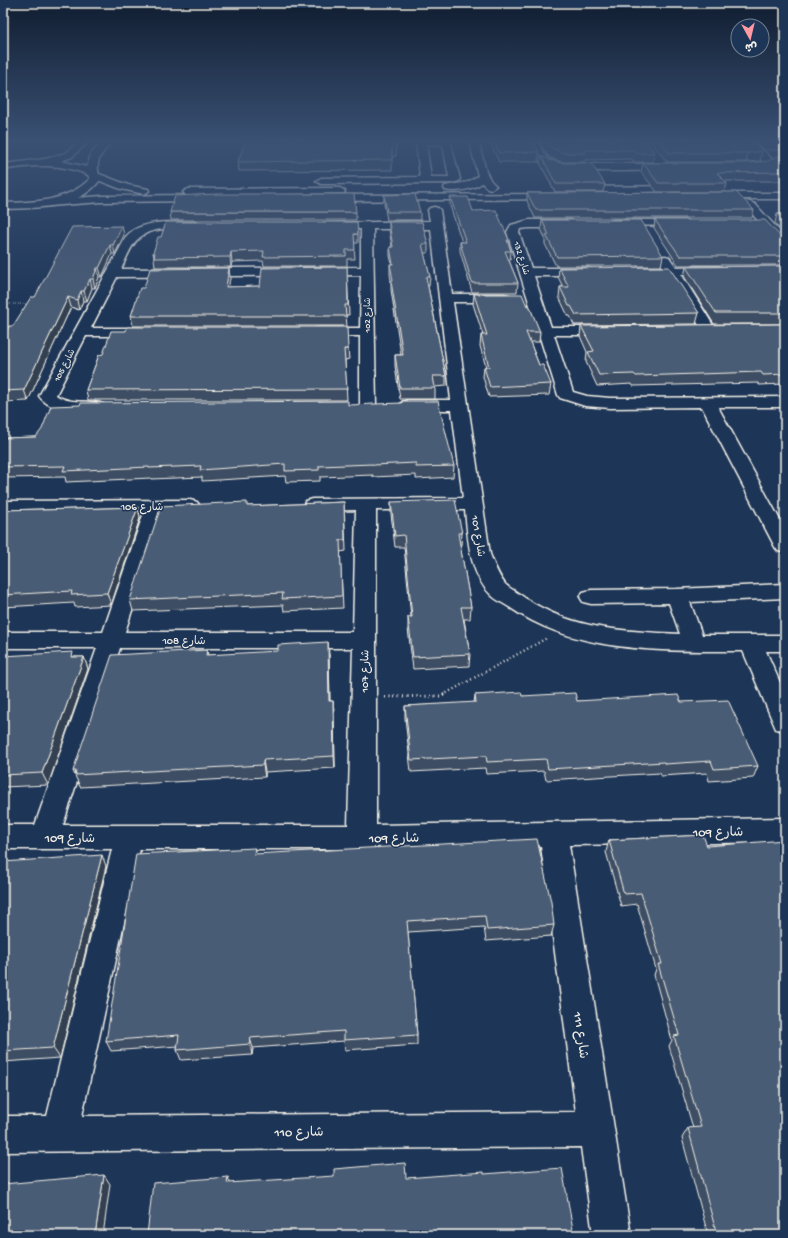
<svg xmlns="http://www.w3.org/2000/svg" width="788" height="1238" viewBox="0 0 788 1238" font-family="'Gochi Hand','Playpen Sans Arabic',sans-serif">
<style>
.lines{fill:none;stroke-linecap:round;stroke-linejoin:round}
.minor-casing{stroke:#f4f1e8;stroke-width:3}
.major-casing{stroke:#f4f1e8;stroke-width:3}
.path-far2{stroke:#f4f1e8;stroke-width:1.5;stroke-dasharray:0.5 2;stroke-linecap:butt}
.path-far1{stroke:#f4f1e8;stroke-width:2.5;stroke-dasharray:1 3;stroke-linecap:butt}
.path{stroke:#f4f1e8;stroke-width:3;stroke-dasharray:1 3.5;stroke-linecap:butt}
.minor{fill:#1d3557;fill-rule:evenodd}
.major{fill:#1d3557;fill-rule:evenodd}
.wall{fill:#3e4e64;stroke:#f4f1e8}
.shaded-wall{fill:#324051;stroke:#f4f1e8}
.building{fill:#485b74;stroke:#f4f1e8}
.labels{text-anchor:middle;stroke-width:3;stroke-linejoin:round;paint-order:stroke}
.far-street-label{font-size:9px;fill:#f4f1e8;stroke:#1d3557}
.street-label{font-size:11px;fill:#f4f1e8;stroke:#1d3557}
.near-street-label{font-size:13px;fill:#f4f1e8;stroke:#1d3557}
</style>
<rect width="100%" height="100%" fill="#1d3557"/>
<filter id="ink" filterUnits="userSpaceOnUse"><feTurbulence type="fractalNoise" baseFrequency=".025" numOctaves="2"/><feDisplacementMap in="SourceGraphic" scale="8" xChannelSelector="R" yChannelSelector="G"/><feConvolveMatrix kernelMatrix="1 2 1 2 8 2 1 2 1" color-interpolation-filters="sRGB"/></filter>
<g filter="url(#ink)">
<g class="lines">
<defs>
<path id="minor" d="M 424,139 L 450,140 L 460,179 L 459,181 L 451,183 L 321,184 L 316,181 L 321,178 L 420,177 L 416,142 L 418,140 ZM 426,144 L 443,145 L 449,177 L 431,177 Z
M 469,139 L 478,139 L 486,172 L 491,181 L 496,186 L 491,189 L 487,188 L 482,183 C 473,189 456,193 445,190 L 444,188 L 445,186 L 468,182 L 478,176 Z
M 528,139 L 536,139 C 544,153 544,160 562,164 L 671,164 L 676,167 L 671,170 C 646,170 560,175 543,164 C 535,159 530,147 528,139 Z
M 742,139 L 751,139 L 774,161 L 775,163 C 768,170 750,171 740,169 L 739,167 L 740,165 L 763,162 Z
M 94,172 L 128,185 L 148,189 L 149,191 L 144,194 L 121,189 L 90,177 L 89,175 L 90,173 Z
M 686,186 L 690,187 L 691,189 L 690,191 L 574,193 L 569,190 L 574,187 Z
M 340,188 L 345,191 L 344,193 L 206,195 L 210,198 L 204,201 L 102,202 L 49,206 L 43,203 L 49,200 L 102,196 L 186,195 L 183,192 L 188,189 Z
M 710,193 L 785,193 L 785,199 L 741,199 L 755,204 L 785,237 L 785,248 L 781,247 L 747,208 L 725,201 L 724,199 L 706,198 L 705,196 Z
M 556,194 L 560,195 L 561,197 L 560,199 L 324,201 L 318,198 L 324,195 Z
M 434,207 L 438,208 L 440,210 L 452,294 L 504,294 L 509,295 L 511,298 L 509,301 L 504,302 L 453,302 L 490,554 C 494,564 498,575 505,584 C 510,589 519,593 525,598 C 573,630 624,631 680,634 L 669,603 L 591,604 L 583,602 L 580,597 L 583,592 L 591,590 L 677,589 L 785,584 L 785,598 L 690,602 L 702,635 L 785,635 L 785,651 L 766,651 L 785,694 L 785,731 L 776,729 L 773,722 L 743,651 C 664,651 576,654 509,607 C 503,603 496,600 491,595 C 469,573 468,539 465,510 L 376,510 L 376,825 L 785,818 L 785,842 L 569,845 L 631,1235 L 593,1235 L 581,1147 L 3,1152 L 3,1116 L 47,1116 L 112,849 L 3,849 L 3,825 L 35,825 L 97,648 L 3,648 L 3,632 L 103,632 L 144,512 L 3,513 L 3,501 L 190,500 L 197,502 L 200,506 L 197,510 L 190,512 L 164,512 L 125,632 L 353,632 L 356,510 L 313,511 L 306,509 L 303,505 L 306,501 L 313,499 L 463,498 L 452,410 L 408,410 L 402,408 L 400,405 L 402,402 L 408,400 L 451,400 L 431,229 L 373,229 L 376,406 L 374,409 L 368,411 L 362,409 L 360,406 L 360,336 L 317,336 L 312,335 L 310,332 L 312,329 L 317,328 L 360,328 L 361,275 L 117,277 L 91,328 L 140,328 L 145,329 L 147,332 L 145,335 L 140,336 L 86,336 L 56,395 C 70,405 87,399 104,404 L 106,407 L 104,410 C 85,415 51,413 39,396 L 126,237 C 139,219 176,222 195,222 L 199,224 L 201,226 L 199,228 L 195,230 C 177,229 152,225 138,239 C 130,246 126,260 121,269 L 361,267 L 361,229 L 327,229 L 323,227 L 321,225 L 323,223 L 430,221 L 428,210 L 430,208 ZM 120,648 L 353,648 L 348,825 L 63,825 ZM 541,846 L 576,1112 L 82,1116 L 140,849 L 362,849 Z
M 529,220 L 571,220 L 575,222 L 577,224 L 575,226 L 571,228 L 529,228 L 520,229 L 519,232 L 531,268 L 588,268 L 593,269 L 594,272 L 593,275 L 588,276 L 534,276 L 551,327 L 610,327 L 615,328 L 617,331 L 615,334 L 610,335 L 554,335 L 573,392 L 587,396 L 610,398 L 785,397 L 785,407 L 718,407 L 785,529 L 785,553 L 778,551 L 775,547 L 702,407 L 610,408 L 585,406 L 560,398 L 558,395 L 507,232 L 511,225 Z
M 614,220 L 685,220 L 689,221 L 691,223 L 689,225 L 685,226 L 610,225 L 608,223 L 610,221 Z
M 665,256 L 669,257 L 676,267 L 716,266 L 721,267 L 722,270 L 721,273 L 716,274 L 681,274 L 716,330 L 714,333 L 709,334 L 704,333 L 668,275 L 637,274 L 636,271 L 637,268 L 663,267 L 659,260 L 661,257 Z"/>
<path id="major" d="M 81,139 L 91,139 L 72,157 L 61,161 L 87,167 L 91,154 L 104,139 L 114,139 C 101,156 94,157 100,180 C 79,209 35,208 3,209 L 3,203 C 34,202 66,202 90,179 L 88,175 C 60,163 32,165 3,170 L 3,164 L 45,159 L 66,153 Z"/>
</defs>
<use href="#minor" class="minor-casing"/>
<use href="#major" class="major-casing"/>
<path class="path-far2" d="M 3,304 L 30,304"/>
<path class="path-far1" d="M 443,695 L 547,638"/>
<path class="path" d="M 385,697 L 441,696 L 444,694"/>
<use href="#minor" class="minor"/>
<use href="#major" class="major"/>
</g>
<path class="wall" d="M 246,139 L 415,139 L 415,142 L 396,142 L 396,156 L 392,157 L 392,170 L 239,171 L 238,162 Z
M 488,139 L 531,139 L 539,152 L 538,162 L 499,162 Z
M 538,139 L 644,139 L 655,153 L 653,162 L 634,162 L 632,159 L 585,160 L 584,162 L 562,162 L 549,157 Z
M 649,139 L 750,139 L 760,161 L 746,162 L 667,162 Z
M 752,139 L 785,139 L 785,150 L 764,150 Z
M 541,155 L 549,160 L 605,184 L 603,192 L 555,192 L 540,163 Z
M 785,161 L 785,181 L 725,181 L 727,183 L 725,192 L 657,192 L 641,172 L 643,163 L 748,163 Z
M 527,193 L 754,210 L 752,218 L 535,218 L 527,201 Z
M 384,195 L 420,212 L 420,220 L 387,220 L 384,204 Z
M 450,197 L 473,211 L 509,240 L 508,244 L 511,251 L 510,260 L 509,260 L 518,283 L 517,292 L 472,292 L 460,251 L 460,242 L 462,242 L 450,206 Z
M 170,212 L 356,212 L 356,220 L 171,220 Z
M 777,214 L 785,214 L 785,235 L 775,223 Z
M 542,220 L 663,256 L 661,266 L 556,266 L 545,244 L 545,238 L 541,229 Z
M 655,220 L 785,240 L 785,265 L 678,265 L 654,228 Z
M 389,222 L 428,244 L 428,253 L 424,253 L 430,277 L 429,286 L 428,286 L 446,376 L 446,386 L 435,387 L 435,399 L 400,399 L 395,366 L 395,355 L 401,355 L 391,290 L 391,281 L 390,274 L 390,264 L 392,264 L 390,256 L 390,247 L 392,247 L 389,230 Z
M 358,234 L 358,243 L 354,243 L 355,259 L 347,259 L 347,266 L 264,266 L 263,261 L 232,262 L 231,267 L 155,267 L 154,258 L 153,253 Z
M 124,235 L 115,254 L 112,254 L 102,277 L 99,277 L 95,288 L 92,288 L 87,301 L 83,301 L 79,310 L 71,307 L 28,401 L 3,402 L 3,337 L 13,326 L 35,297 Z
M 785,266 L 785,324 L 714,324 L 684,276 L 686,267 Z
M 347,267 L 349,315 L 346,315 L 347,326 L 133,326 L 131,316 L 144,288 L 229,268 L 230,278 L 228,287 L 260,286 Z
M 559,268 L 699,313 L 696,324 L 574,325 L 570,316 L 568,316 L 559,297 L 560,287 L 563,287 L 558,277 Z
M 474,294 L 527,306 L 540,332 L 539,342 L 530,342 L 539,365 L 551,384 L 549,395 L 489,397 L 483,377 L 484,367 L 486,367 L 480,346 L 481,335 L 483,335 L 473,304 Z
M 785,324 L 785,384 L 759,385 L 758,383 L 633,386 L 632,384 L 597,386 L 586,362 L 587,352 L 580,336 L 581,326 Z
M 348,349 L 349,359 L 345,360 L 347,400 L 88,400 L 86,390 L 99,355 Z
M 348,405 L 454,466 L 453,477 L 416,479 L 416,475 L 373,477 L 373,475 L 320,477 L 320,481 L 286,482 L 285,476 L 202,481 L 202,477 L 151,479 L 151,478 L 66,482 L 65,477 L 3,478 L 3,438 L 36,437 Z
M 344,502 L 346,551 L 340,552 L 343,608 L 284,611 L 283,605 L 133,611 L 130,600 L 248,506 Z
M 391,502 L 462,533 L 461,545 L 460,545 L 471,607 L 470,619 L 464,619 L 470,654 L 469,666 L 413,669 L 408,629 L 408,617 L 411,617 L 404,547 L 395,547 L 391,514 Z
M 138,507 L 140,518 L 111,605 L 75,607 L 74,603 L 3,607 L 3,510 L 43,509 L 43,510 Z
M 207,650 L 208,655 L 329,654 L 330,701 L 333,701 L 334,713 L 335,768 L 265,772 L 265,777 L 80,787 L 73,771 Z
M 3,656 L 75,657 L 84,657 L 88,669 L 48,785 L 3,787 Z
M 475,695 L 522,696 L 577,701 L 681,702 L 758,766 L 753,778 L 709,781 L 707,773 L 661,776 L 660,773 L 546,780 L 544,771 L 486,774 L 485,768 L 411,772 L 405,718 L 405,706 L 474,703 Z
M 703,835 L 785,1235 L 708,1235 L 682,1138 L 688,1128 L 693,1128 L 669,1046 L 672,1040 L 654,975 L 656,969 L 637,904 L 621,906 L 606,852 L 609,840 Z
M 256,854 L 554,925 L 551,936 L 486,941 L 484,927 L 408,932 L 417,1035 L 417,1045 L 345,1050 L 344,1041 L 253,1048 L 252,1055 L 181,1060 L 177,1050 L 178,1046 L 111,1051 L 106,1041 Z
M 3,862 L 106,866 L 60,1058 L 3,1062 Z"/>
<path class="shaded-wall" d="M 396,146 L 396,156 L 392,157 L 392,147 Z
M 762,151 L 760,161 L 746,162 L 748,153 Z
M 122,226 L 124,235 L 115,254 L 113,245 Z
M 110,245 L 112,254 L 102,277 L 99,268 Z
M 231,252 L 232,262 L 231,267 L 230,257 Z
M 97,268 L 99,277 L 95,288 L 93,279 Z
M 229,268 L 230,278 L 227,296 L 226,287 Z
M 90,279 L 92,288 L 87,301 L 84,291 Z
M 81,291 L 83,301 L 79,310 L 77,300 Z
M 68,297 L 71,307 L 28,401 L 24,390 Z
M 138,507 L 140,518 L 111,605 L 107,593 Z
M 328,642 L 329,654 L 330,713 L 329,701 Z
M 84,657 L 88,669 L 48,785 L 42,773 Z
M 333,701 L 334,713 L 335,768 L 334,756 Z
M 263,760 L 265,772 L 265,777 L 263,765 Z
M 102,855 L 106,866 L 60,1058 L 53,1048 Z
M 250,1038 L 253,1048 L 252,1055 L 250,1044 Z
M 104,1175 L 110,1184 L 103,1235 L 95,1235 Z
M 228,1177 L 231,1185 L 227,1183 Z"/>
<path class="building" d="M 246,139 L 395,139 L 396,146 L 392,147 L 392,160 L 238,162 Z
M 493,139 L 531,139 L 539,152 L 499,153 Z
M 544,139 L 644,139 L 655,153 L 636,153 L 633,150 L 584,150 L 586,153 L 563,153 L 550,147 Z
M 657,139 L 750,139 L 762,151 L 748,153 L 669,153 Z
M 764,139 L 785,139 L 785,140 L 767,141 Z
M 541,155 L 549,160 L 563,163 L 591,163 L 605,184 L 556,184 Z
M 778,156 L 785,161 L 785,172 L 717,173 L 727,183 L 658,183 L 643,163 L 748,163 L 768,161 Z
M 736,192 L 754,210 L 536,210 L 527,193 Z
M 216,194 L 354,194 L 356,212 L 170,212 L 175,196 Z
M 415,194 L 420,212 L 387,212 L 384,195 Z
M 450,197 L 468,197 L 473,211 L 496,210 L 509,240 L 507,240 L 511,251 L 505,251 L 518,283 L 472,283 L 460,242 L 466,242 Z
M 777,214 L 785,214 L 785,223 Z
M 542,220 L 641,220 L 663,256 L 557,257 L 546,235 L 549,235 Z
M 655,220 L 765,220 L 783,239 L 785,240 L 785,256 L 680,256 Z
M 166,222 L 357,222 L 358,234 L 354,234 L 355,250 L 346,250 L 346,256 L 263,257 L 264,251 L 231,252 L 230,257 L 154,258 L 155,253 L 153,253 L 158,237 L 161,237 Z
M 389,222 L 422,222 L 428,244 L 422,244 L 430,277 L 426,277 L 446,376 L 433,376 L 435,388 L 400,388 L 395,355 L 403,355 L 391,281 L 393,280 L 390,264 L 393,264 L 390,247 L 393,247 Z
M 122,226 L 113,245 L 110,245 L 99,268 L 97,268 L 93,279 L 90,279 L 84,291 L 81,291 L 77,300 L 68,297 L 24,390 L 3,391 L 3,337 L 9,326 L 13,326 L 31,297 L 35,297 L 72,227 Z
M 785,266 L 785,313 L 716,313 L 686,267 Z
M 347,267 L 348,305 L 345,305 L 346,316 L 131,316 L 140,288 L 144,288 L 150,269 L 229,268 L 226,287 L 260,286 L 262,268 Z
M 669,267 L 699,313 L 576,315 L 571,306 L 569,306 L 560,287 L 569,287 L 559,268 Z
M 474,294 L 522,294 L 527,306 L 529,305 L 540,332 L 526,332 L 539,365 L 543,365 L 551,384 L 490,387 L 484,367 L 489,367 L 481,335 L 487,335 Z
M 785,324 L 785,374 L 763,375 L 761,372 L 636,376 L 634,374 L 599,375 L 588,352 L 594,351 L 581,326 Z
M 127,327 L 347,327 L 348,349 L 344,349 L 347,389 L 86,390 L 99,355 L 103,354 L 111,331 L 126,331 Z
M 348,401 L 348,405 L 402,403 L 402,401 L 438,401 L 454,466 L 416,467 L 416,463 L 373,465 L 373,464 L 319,466 L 319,470 L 285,471 L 285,464 L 200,470 L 201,466 L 149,468 L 149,467 L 63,471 L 65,466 L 3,467 L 3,438 L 36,437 L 42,429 L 51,406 L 80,405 L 81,403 Z
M 455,500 L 462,533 L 458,533 L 471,607 L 461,607 L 470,654 L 413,657 L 408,617 L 412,617 L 404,535 L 395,536 L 391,502 Z
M 247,502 L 247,506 L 344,502 L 345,540 L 340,540 L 342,596 L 282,599 L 283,593 L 130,600 L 161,506 Z
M 138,507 L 107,593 L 71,595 L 72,591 L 3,595 L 3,510 L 43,509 L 42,510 Z
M 328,642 L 329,701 L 333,701 L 334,756 L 263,760 L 263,765 L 75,775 L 76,771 L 73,771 L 112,655 L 207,650 L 206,655 L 278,651 L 278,645 Z
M 73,652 L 72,657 L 84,657 L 42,773 L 3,775 L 3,656 Z
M 521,692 L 522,696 L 575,693 L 577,701 L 678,695 L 681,702 L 728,700 L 758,766 L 714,769 L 711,761 L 665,764 L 664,762 L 548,769 L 546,759 L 487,762 L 486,756 L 411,760 L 405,706 L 476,702 L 475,695 Z
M 703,835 L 707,846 L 785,840 L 785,1235 L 717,1235 L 688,1128 L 701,1127 L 674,1036 L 679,1035 L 658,964 L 662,964 L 641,893 L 624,894 L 609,840 Z
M 537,839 L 551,902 L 554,925 L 487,930 L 485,916 L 407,921 L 417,1035 L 344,1040 L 344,1031 L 250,1038 L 250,1044 L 177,1050 L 179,1035 L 106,1041 L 136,854 L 255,848 L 254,854 Z
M 102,855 L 53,1048 L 3,1051 L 3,862 Z
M 405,1163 L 406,1178 L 484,1172 L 484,1174 L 562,1168 L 574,1235 L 147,1235 L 153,1183 L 228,1177 L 227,1183 L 334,1176 L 334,1169 Z
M 104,1175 L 95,1235 L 3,1235 L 3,1184 Z"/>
</g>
<linearGradient id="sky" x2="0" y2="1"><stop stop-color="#101d30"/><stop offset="0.45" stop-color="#3a5174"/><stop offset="1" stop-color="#3a5174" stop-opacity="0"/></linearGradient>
<rect width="788" height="312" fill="url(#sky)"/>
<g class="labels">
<g class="far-street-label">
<text transform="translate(522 258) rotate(72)" y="3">شارع 132</text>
<text transform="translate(367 315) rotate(-90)" y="3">شارع 102</text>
<text transform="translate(64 365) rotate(-62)" y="3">شارع 105</text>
</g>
<g class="street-label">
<text x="142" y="510">شارع 106</text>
<text transform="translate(479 536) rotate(81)" y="4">شارع 101</text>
<text x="184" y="644">شارع 108</text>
<text transform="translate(364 671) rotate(-89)" y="4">شارع 107</text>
</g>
<g class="near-street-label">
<text transform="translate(718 831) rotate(-1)" y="5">شارع 109</text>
<text x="70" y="842">شارع 109</text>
<text transform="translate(394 837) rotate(-1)" y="5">شارع 109</text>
<text transform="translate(582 1035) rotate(82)" y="5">شارع 111</text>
<text transform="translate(299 1131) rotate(-1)" y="5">شارع 110</text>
</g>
</g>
<rect width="788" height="1238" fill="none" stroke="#1d3557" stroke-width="16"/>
<rect x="8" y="8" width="772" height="1222" fill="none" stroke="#f4f1e8" stroke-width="1.5" filter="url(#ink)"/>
<g transform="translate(750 38) rotate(172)"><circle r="19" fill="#1d3557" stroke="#738091"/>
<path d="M0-3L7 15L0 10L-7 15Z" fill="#ff9aa2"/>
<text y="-6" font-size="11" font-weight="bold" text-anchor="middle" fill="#f4f1e8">ش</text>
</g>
</svg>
